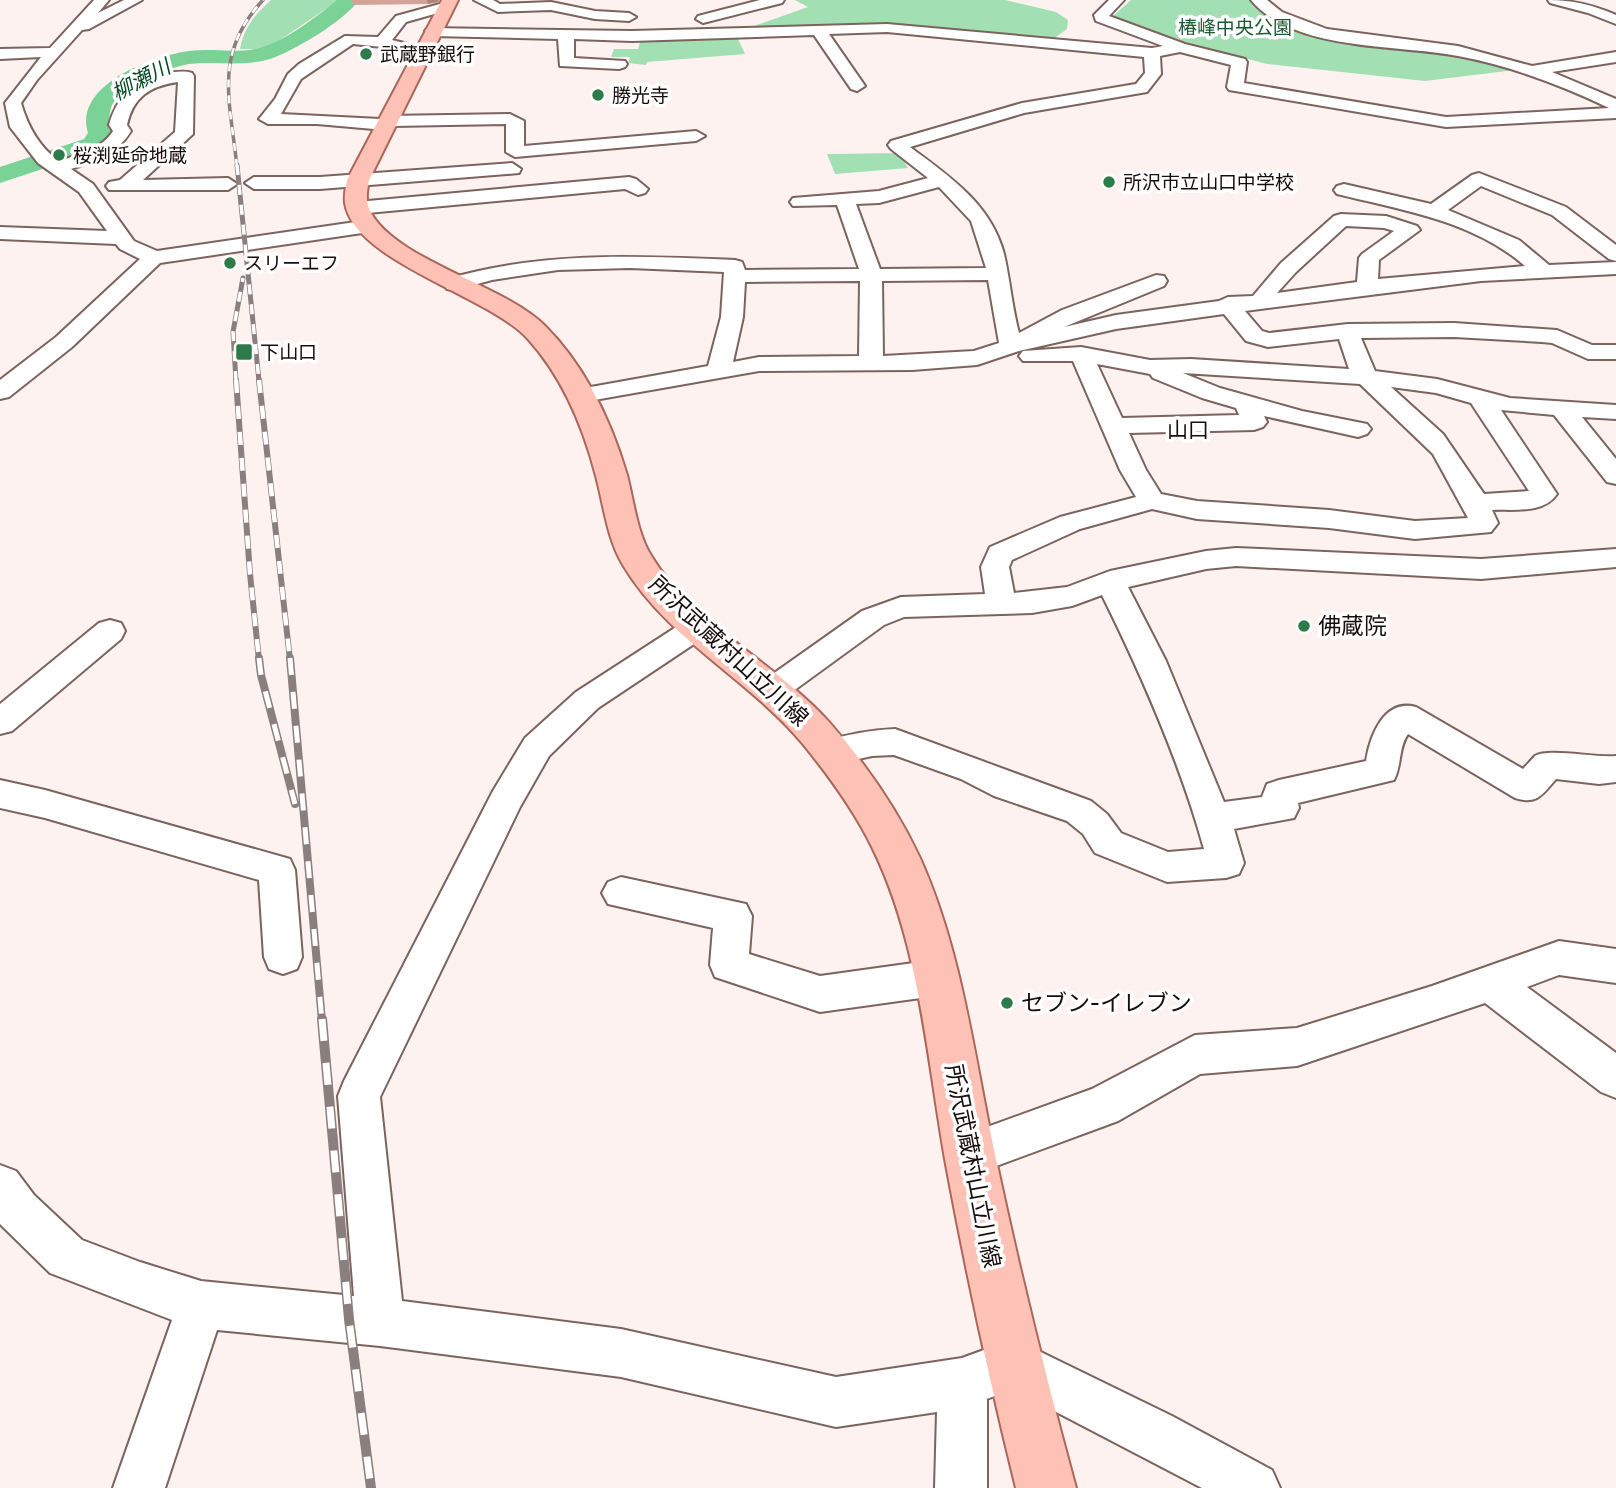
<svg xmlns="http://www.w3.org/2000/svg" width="1616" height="1488" viewBox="0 0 1616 1488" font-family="Cabin,'Noto Sans JP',sans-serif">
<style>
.green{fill:#a2e0b3}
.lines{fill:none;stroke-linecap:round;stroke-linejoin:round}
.river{fill:#7bd296;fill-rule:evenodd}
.minor-casing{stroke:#7b635e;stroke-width:4}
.major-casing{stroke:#ac675b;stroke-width:4}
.minor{fill:#fff;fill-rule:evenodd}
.major{fill:#fdc1b6;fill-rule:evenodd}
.rail-far4-casing{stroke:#8a7f7e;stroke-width:3.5}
.rail-far3-casing{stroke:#8a7f7e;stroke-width:5}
.rail-far2-casing{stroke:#8a7f7e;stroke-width:6}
.rail-far1-casing{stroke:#8a7f7e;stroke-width:8}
.rail-casing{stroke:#8a7f7e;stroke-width:10}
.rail-far4{stroke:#fff;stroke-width:2.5;stroke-dasharray:8;stroke-linecap:butt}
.rail-far3{stroke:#fff;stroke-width:3.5;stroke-dasharray:10;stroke-linecap:butt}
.rail-far2{stroke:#fff;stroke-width:4.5;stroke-dasharray:13;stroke-linecap:butt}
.rail-far1{stroke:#fff;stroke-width:5;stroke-dasharray:17;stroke-linecap:butt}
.rail{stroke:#fff;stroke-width:7;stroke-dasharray:22;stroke-linecap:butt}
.wall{fill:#d5a297}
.shaded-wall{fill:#ae847b}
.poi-dot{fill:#2d7b4a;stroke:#fff;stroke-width:2.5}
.labels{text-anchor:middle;stroke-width:7;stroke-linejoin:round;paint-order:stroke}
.far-park-label{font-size:19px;fill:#1b5933;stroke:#fff}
.far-poi-label{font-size:19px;fill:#170d0c;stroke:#fff;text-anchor:start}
.far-water-label{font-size:21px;font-style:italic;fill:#044a24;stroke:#fff}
.far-quarter-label{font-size:21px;fill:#170d0c;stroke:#fff}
.poi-label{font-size:23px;fill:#170d0c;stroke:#fff;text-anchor:start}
.street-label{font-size:23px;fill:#170d0c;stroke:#fff}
</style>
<rect width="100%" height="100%" fill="#fef2f0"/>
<path class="green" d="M 271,0 L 339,0 L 274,44 L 256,49 L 240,49 C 244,27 255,15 271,0 Z
M 795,0 L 1005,0 L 1056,12 L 1068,20 L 1067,29 L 1052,40 L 880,25 L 744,33 L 754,26 L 808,7 Z
M 1131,0 L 1249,0 L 1268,16 L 1296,29 L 1467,56 L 1515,70 L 1425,81 L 1267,64 L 1191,44 L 1113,16 Z
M 737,37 L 745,54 L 647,62 L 646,65 L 628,63 L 630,57 L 611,57 L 614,49 L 638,49 L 641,39 Z
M 904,153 L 910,157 L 903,159 L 908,168 L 835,174 L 827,154 Z"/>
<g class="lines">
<path class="river" d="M 337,0 L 359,0 C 344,21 294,51 270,59 C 244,67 216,61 189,64 C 170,67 131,84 117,98 C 108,107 108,122 112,133 L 103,149 L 0,183 L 0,167 L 84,139 L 88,133 C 73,85 152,56 189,51 C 212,48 237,54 259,48 C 286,41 316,17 337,0 Z"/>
<defs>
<path id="minor" d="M 94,0 L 109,0 L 98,13 L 124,0 L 142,0 L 89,29 L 82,30 L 37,80 L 21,103 C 28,127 39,147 59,161 C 78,155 102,149 113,131 L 109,125 C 117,96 134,81 164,74 C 173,72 183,70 192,73 L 194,76 L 193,134 L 143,180 L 228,178 L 237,184 L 228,190 L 109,190 L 106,186 L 109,182 L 120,180 L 175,132 L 178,82 C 150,86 133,97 127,125 L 131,131 C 117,154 96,161 71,169 L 93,184 L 134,241 L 157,251 L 369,220 L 376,222 L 379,226 L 376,230 L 369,232 L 160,263 L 72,347 L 9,397 L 0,399 L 0,380 L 56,337 L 140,259 L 120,249 L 116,244 L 0,239 L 0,227 L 107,231 L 79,192 L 38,163 L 10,127 L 5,103 L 41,57 L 0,59 L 0,49 L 50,48 Z
M 474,0 L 493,0 L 500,4 L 551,2 L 595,11 L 629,13 L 636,17 L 629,21 L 595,19 L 551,10 L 498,12 Z
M 760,0 L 784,0 L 782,3 L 703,23 L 696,19 L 698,16 Z
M 1109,0 L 1124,0 L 1109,16 L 1185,44 L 1245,59 L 1247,62 L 1244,83 L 1446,117 L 1609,108 C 1561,85 1511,66 1458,56 C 1397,44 1294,52 1251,0 L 1267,0 L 1282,12 L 1327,29 L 1458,46 L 1532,66 L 1616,52 L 1616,62 L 1552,72 L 1616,99 L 1616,118 L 1446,127 L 1229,90 L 1227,87 L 1231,65 L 1180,52 L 1160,56 L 1161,74 L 1147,92 L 1024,113 L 910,147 C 949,176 991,204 1004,254 C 1010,280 1012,307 1019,333 L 1062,310 L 1156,275 L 1164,276 L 1167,281 L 1164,286 L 1064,327 L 1116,315 L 1219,301 L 1228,297 L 1253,296 L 1281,263 L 1334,216 L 1341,214 L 1386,216 L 1417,226 L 1420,230 L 1379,260 L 1378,279 L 1525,266 C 1474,221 1402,210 1337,194 L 1334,190 L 1337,186 L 1344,184 L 1431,204 L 1472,175 L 1479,173 L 1566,207 L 1616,245 L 1616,261 L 1609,259 L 1552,215 L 1481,186 L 1448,210 L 1519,240 L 1549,265 L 1616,262 L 1616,274 L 1481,281 L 1245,311 L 1262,331 L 1269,333 L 1348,324 L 1454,323 L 1557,330 L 1592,345 L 1616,345 L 1616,359 L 1588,359 L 1552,343 L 1542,342 L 1454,337 L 1361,338 L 1375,371 L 1437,379 L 1510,398 L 1616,405 L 1616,419 L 1582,417 L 1616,459 L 1616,484 L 1607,482 L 1554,415 L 1501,410 L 1557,494 C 1544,514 1514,509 1492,510 L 1498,523 L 1491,532 L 1415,539 L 1329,528 L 1197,519 L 1152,509 L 1080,529 L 1012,560 L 1009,567 L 1014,593 L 1067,587 L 1110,571 L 1206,551 L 1236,548 L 1481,559 L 1616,549 L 1616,567 L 1481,579 L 1236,566 L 1206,569 L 1128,587 L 1166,661 L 1224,802 L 1262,797 L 1267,784 L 1279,780 L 1366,761 C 1370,736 1384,698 1416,707 L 1523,769 C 1527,765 1531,760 1535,756 C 1548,748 1596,758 1616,756 L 1616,782 L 1599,784 L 1556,779 C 1542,795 1537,805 1515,798 L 1408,734 C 1398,748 1402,765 1394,780 L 1298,803 L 1299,808 L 1294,818 L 1234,829 L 1244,863 L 1239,874 L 1226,878 L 1167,882 L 1095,853 L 1083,834 L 1067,821 L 994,796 L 961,779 L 894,755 L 872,756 L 831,765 L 819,761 L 814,752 L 819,743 C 844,735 869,730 895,729 L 1091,801 L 1107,814 L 1121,833 L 1168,852 L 1204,849 C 1180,762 1142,676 1102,595 L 1072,606 L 1032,613 L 904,617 L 884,625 L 785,697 L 774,701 L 763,697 L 758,689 L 763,681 L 862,611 L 901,597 L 985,594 L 981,567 L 990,547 L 1060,517 L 1136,497 L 1120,470 L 1073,361 L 1023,361 L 1019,356 L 1023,351 L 1081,347 L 1150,360 L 1191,359 L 1349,369 L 1339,339 L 1268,347 L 1246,341 L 1224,314 L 1116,329 L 1019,351 L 977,365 L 912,370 L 759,371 L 583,402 L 574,400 L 571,395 L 574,390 L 708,366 L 721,317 L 724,272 L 630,268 L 558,270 L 492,280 L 455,290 L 447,289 L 444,284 L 447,279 C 543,251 637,256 735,260 L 742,262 L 745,270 L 859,269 L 837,205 L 793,206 L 790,202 L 793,198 L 879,191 L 928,178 L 891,149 L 888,145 L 891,141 L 1022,103 L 1136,84 L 1145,73 L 1144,57 L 887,32 L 829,34 L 865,86 L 857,91 L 851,89 L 814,35 L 632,41 L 574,39 L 574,58 L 625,61 L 627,64 L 625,67 L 619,69 L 560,66 L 558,39 L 433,36 L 425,31 L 428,28 L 632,31 L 887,24 L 1152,48 L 1163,46 L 1096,21 L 1094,15 ZM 939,187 L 971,221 L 986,268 L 880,269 L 856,204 L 879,203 ZM 1346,226 L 1384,228 L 1394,231 L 1362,254 L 1359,258 L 1357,282 L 1277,293 L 1296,272 ZM 988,280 L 999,343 L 974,351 L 883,356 L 882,281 ZM 860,281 L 859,356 L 759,357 L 733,362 L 743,317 L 745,282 ZM 1097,364 L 1150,374 L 1153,378 L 1202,398 L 1236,408 L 1239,415 L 1122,418 ZM 1183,373 L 1360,384 L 1433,454 L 1468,518 L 1415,521 L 1329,510 L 1197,501 L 1161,494 L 1146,470 L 1129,433 L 1254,430 L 1263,427 L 1267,422 L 1264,416 L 1358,437 L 1367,434 L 1371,429 L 1367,424 L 1302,411 L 1220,388 ZM 1391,387 L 1436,393 L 1471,403 L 1529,491 L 1484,494 L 1443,434 Z
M 1548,0 C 1573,0 1593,5 1616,15 L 1616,24 L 1588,13 L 1550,3 Z
M 447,2 L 452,3 L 454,6 L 452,9 L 406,22 L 392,40 L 428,49 L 430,52 L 428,55 L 422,57 L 382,47 L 353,44 L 301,79 L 281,114 L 380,119 L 387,116 L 510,114 L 524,121 L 524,146 L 696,131 L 705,136 L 696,141 L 515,157 L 506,152 L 506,124 L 393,126 L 385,130 L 317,124 L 268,124 L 259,119 L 275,99 L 288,74 L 299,64 L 345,36 L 378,37 L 396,16 Z
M 512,163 L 521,169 L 519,173 L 320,189 L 254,189 L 245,183 L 254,177 L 320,177 Z
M 629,177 L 636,179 L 648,189 L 645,193 L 638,195 L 625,189 L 357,214 L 347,208 L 357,202 Z
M 698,616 L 709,620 L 713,627 L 709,634 L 598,708 L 549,756 L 520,807 L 380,1097 L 402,1301 L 621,1329 L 836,1377 L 962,1358 L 1014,1339 L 1172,1416 L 1272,1470 L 1280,1488 L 1202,1488 L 1012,1389 L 987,1399 L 987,1488 L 935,1488 L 937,1412 L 836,1427 L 621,1377 L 380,1346 L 217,1330 L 165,1488 L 113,1488 L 172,1320 L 50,1273 L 0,1224 L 0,1165 L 16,1171 L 34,1195 L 82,1240 L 140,1262 L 201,1281 L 354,1296 L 338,1096 L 344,1081 L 493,791 L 525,738 L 576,692 L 687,620 Z
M 110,620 L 121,623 L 125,631 L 121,639 L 12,731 L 0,734 L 0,704 L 99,623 Z
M 0,780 L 45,790 L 290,859 L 295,870 L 302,957 L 297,969 L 283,974 L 269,969 L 264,957 L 259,880 L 45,818 L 0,808 Z
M 621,877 L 746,904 L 752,916 L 749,954 L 820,976 L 935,960 L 949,965 L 955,978 L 949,991 L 935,996 L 820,1012 L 715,977 L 710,965 L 713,928 L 608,904 L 602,893 L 608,882 Z
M 1559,941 L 1616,949 L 1616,983 L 1559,975 L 1527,987 L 1616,1053 L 1616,1098 L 1601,1092 L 1485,1003 L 1297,1066 L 1200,1074 L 1118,1121 L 969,1176 L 954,1169 L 947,1154 L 954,1139 L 1092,1089 L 1195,1035 L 1297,1028 L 1432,986 Z"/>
<path id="major" d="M 442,0 L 458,0 L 369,180 C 367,190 365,201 370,211 C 394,260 505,285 545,326 C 585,366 611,421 627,475 C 634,502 637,534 652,557 C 691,622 777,664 829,722 C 865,763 897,809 920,858 C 964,956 975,1065 998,1169 C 1021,1276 1047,1382 1076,1488 L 1016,1488 C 990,1383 967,1277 947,1170 C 927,1063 921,946 872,847 C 854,810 829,776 803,744 C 749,679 667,639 623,565 C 607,538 604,506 596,476 C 583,426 563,378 528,339 C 490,296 354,262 345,203 C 344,195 346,187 347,180 Z"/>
</defs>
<use href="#minor" class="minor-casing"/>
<use href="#major" class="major-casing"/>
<use href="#minor" class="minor"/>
<use href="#major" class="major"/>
<defs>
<path id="rail-far4" d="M 237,167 C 230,100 213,54 263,0"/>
<path id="rail-far3" d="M 237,165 L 259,381
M 236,381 L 233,332 L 243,278"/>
<path id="rail-far2" d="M 236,380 L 250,574 L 259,660
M 259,380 L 290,660"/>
<path id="rail-far1" d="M 259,658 L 261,675 L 295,804
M 290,658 L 322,1021"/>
<path id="rail" d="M 322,1019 L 349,1319 L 371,1488"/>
</defs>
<use href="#rail-far4" class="rail-far4-casing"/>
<use href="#rail-far3" class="rail-far3-casing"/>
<use href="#rail-far2" class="rail-far2-casing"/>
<use href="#rail-far1" class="rail-far1-casing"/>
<use href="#rail" class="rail-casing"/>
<use href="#rail-far4" class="rail-far4"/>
<use href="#rail-far3" class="rail-far3"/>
<use href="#rail-far2" class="rail-far2"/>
<use href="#rail-far1" class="rail-far1"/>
<use href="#rail" class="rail"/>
</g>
<path class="wall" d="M 352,0 L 439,0 L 438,2 L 428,4 L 353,5 Z"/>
<path class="shaded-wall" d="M 427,0 L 439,0 L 438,2 L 428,4 Z"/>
<g class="poi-dot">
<circle cx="366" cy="54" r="7"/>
<circle cx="598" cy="95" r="7"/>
<circle cx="59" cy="155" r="7"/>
<circle cx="1109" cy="182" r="7"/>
<circle cx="230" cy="263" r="7"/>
<rect x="235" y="343" width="18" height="18" rx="3.5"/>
<circle cx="1304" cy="626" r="7"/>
<circle cx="1007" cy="1003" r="7"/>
</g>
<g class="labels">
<g class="far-park-label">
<text x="1235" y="34">椿峰中央公園</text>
</g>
<g class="far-poi-label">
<text x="380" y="61">武蔵野銀行</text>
<text x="612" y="102">勝光寺</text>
<text x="73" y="162">桜渕延命地蔵</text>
<text x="1123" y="189">所沢市立山口中学校</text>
<text x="244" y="270">スリーエフ</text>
<text x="260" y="359">下山口</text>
</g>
<g class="far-water-label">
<text transform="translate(141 80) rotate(-28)" y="7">柳瀬川</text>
</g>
<g class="far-quarter-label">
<text x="1188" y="437">山口</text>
</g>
<g class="poi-label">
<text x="1318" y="634">佛蔵院</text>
<text x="1021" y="1011">セブン-イレブン</text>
</g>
<g class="street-label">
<text transform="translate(729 651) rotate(43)" y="8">所沢武蔵村山立川線</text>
<text transform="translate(973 1166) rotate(79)" y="8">所沢武蔵村山立川線</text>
</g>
</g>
</svg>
